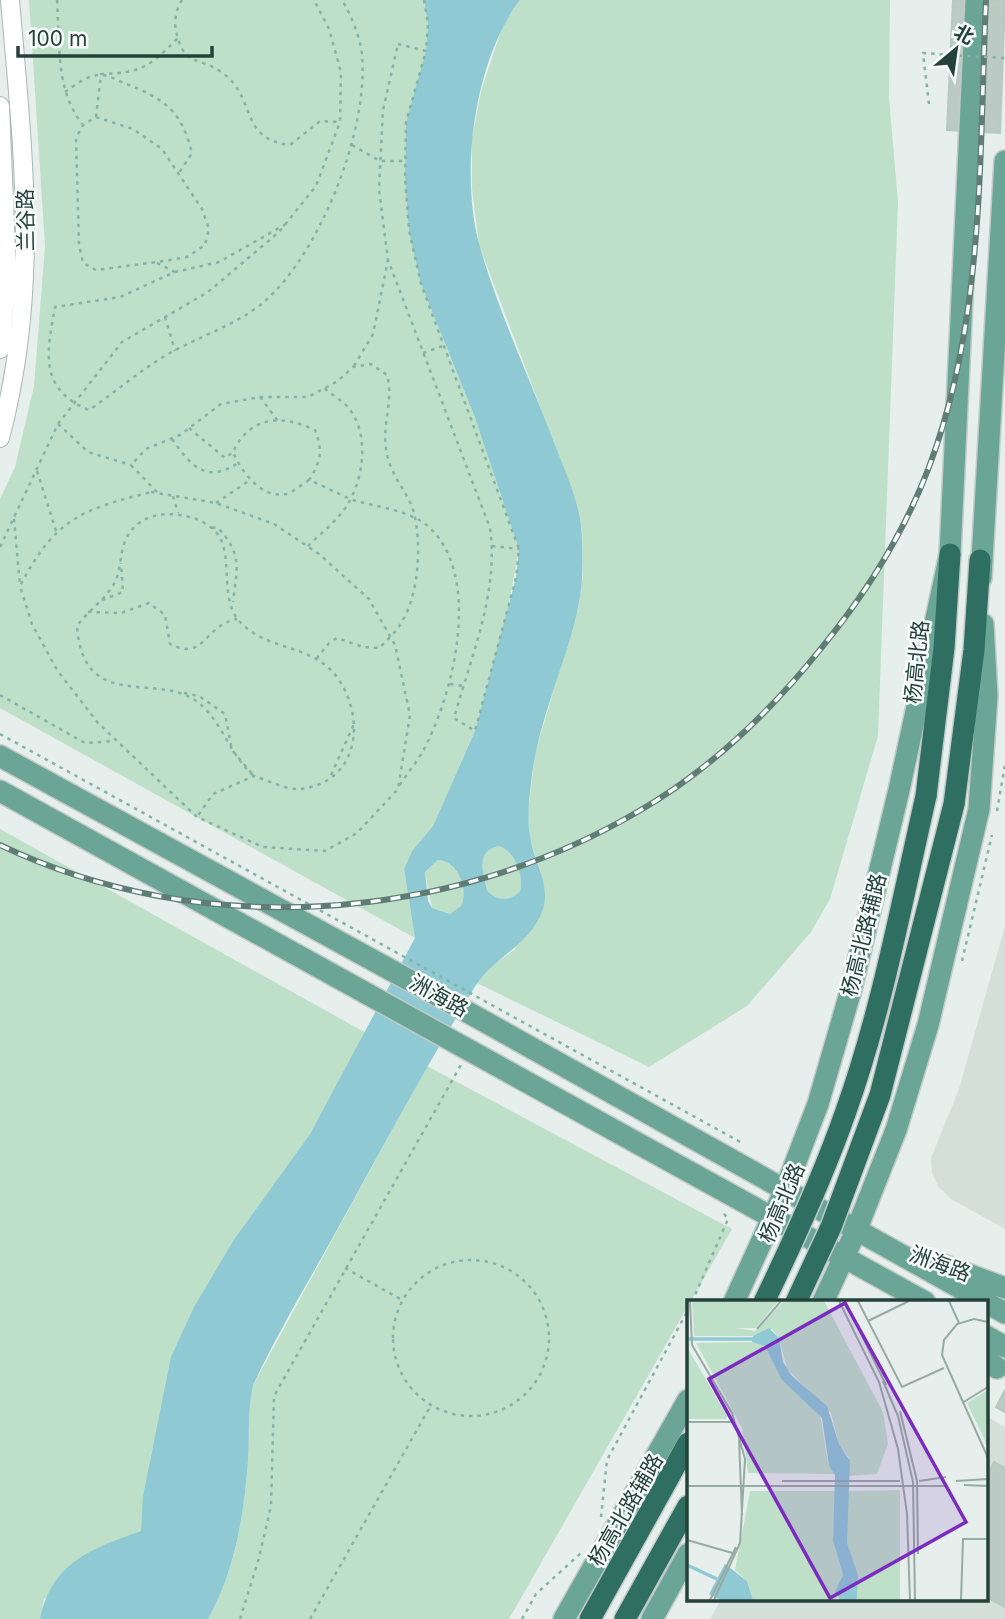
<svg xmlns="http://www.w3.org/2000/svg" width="1005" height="1619" viewBox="0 0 1005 1619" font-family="Inter,'Noto Sans SC',sans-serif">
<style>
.built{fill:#d4dfda}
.green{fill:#bfe0c8}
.water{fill:#8ec9d4;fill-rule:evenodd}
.building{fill:#bbcac4;stroke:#b8c9c2;stroke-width:2}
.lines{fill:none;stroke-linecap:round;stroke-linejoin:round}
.minor-casing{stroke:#a8b8b2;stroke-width:20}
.major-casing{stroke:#c2cac8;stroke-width:24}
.highway-casing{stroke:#c2cac8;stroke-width:24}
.path{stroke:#86b3a5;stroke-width:2.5;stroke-dasharray:3.5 5;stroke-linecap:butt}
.minor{stroke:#fff;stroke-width:18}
.major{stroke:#6aa596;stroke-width:21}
.highway{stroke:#2f6f62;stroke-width:21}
.rail-casing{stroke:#5f7d75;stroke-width:6}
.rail{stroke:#f7fbf9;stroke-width:3.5;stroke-dasharray:10;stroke-linecap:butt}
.highway-bridge-casing{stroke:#c2cac8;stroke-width:24;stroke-linecap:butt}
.path-bridge{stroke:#86b3a5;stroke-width:2.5;stroke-dasharray:3.5 5;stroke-linecap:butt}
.highway-bridge{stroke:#2f6f62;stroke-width:21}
.labels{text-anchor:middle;stroke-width:5;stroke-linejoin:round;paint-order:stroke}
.street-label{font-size:21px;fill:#24423a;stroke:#f7fbf9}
.inset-river{fill:none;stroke:#8ec9d4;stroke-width:3.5}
.inset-road{fill:none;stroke:#98aaa4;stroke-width:2}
.view{fill:#7b2cbf;fill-opacity:0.15;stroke:#7b2cbf;stroke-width:3.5}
.inset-edge{fill:none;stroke:#24423a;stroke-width:3.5}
</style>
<rect width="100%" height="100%" fill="#e6efeb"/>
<path class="built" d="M 1005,926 L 1005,1229 L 951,1199 L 938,1186 L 932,1173 L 931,1158 L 959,1089 Z
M 986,1416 L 1005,1427 L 1005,1619 L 710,1619 L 721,1600 L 986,1600 Z"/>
<path class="green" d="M 29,0 L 424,0 L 428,24 L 426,51 L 406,122 L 405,178 L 421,284 L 474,415 L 519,549 L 506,619 L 475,731 L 433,826 L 412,851 L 404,869 L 415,938 L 0,708 L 0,499 L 15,467 L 34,386 L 45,246 Z
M 520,0 L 890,0 L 889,98 L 898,202 L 878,736 L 830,899 L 811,932 L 747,1006 L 649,1067 L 477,983 L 487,970 L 515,949 L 541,873 L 530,840 L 528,814 L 535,753 L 578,609 L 583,576 L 582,529 L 566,475 L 479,245 L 472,189 L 472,139 L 481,91 L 503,25 Z
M 0,829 L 366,1033 L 310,1134 L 235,1238 L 151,1454 L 141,1531 L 44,1599 L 40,1619 L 0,1619 Z
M 499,846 C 515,851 524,876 520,891 C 510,902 496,901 487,890 C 483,872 475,851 499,846 Z
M 438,860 C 458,861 469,889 461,907 L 450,914 L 432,908 L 425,872 Z
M 427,1066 L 732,1229 L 509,1619 L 208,1619 C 235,1571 244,1515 248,1461 C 250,1433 247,1415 253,1385 Z"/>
<path class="water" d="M 424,0 L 520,0 C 474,60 459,175 480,247 C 497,307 527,373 550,432 C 562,465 582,504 582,540 C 583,563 583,585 578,608 C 565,667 537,723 531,783 C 529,801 527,818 530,836 C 533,861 551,884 543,909 C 531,945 493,957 474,988 C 428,1063 386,1141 343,1219 C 313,1274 280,1328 253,1385 C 247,1415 250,1433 248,1461 C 244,1515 235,1571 208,1619 L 40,1619 C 52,1562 91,1549 141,1531 L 143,1496 L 171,1357 L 194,1307 L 235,1238 L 310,1134 L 415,938 L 404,869 L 412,851 L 433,826 L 475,731 L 516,578 L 519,549 L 474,415 L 421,284 L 409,230 L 405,178 L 406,122 L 426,51 L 428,24 ZM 499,846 C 515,851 524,876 520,891 C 510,902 496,901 487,890 C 483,872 475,851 499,846 ZM 438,860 C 458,861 469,889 461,906 L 450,914 L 432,908 L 428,901 L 425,872 Z"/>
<path class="building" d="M 953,0 L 1005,0 L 1000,133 L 947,130 Z
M 1005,1390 L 1005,1412 L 996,1407 Z
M 994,1462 L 1005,1468 L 1005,1607 L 986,1597 L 986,1478 Z"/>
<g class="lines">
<defs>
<path id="minor" d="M 0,106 L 7,273 L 0,349
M 0,438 C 40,288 23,152 10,0"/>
<path id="major" d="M 981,578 L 1005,161
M 0,756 L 471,1014 L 1005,1313
M 0,791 L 925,1302
M 938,1263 L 1005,1288
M 734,1302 L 785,1190 L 818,1104 L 851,990 L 899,790 L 950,554 L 976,0
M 823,1302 L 856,1231 L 896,1130 L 928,1025 L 979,809 L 987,696 L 983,624
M 986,1336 L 1005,1347
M 986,1359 L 997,1368
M 564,1619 L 688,1400
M 652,1619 L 688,1554"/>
<path id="highway" d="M 926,796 L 944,648 L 950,554
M 954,804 L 974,650 L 980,560
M 590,1619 L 688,1443
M 625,1619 L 688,1506"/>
</defs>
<use href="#minor" class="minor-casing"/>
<use href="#major" class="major-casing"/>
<use href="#highway" class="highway-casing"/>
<path class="path" d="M 57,0 C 60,44 55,88 82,124
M 182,0 C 176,9 174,21 176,31 C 184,69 200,55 224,74 C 256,98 239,139 290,145 L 320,121 L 340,122
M 424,0 L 428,24 L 426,51
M 398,44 L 426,51 L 406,122 L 405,178 L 409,230 L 421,284 L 519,549 L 516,578 L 475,731 L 454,718 C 471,657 499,592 490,528 L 388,260 L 379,189 L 383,110 Z
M 65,92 C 75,85 86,76 99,75 C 106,74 117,80 124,83 C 164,99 181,109 192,153 L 179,173
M 929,104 L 923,53 L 950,55
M 96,117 L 133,129 L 162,149 L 202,209 L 209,229 L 205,245 L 187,257 L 164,261 L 96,270 L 83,263 L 79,245 L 76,138 L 83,125 Z
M 96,117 L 101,74 C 142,73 149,67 178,38
M 352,145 L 380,161 L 405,161
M 286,224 L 219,262 L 175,272 L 120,297 L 55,307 C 47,352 38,389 89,410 C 114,393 137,373 163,357 C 194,338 238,325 265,301 C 321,252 369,128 362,55 C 361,39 350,13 342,0
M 157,263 L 175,272
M 165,317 L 175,351
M 423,353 L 443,346
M 354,366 L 373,334 L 388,260
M 260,397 L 278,421
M 58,424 L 88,452 L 131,465
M 189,428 L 225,458 L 232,453
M 172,439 C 191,466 206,484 238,463
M 37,471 L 56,531
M 309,480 C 303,484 293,492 286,494 C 261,499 241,471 233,452 C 250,416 281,414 315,430 C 323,450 321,462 309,480 C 324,486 338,494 353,500 C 376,507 410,510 429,527 C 481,575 455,686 428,741 C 421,757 409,771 399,786
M 151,492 L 216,503 L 274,524 L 319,554 L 369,599 L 395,645 L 410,715 L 398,789 L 357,833 L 325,851 L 263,847 L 197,817 L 98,723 L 57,670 L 32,624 L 20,586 C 55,519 80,510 151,492 Z
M 157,492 L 131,465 L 146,449 L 180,435 L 221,404 L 260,397 L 308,397 L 338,381 L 353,367 L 371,364 L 387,375 C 394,399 382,424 386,449 C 390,477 408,491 414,513 C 422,547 419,599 398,628 C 393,635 385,641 380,648 L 363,647 L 337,638 L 329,643 L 317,658
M 173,496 L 178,513
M 216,503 L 250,480
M 14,519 L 20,586
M 212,528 L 217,527 C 243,554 237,567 233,602
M 308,546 C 320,534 336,522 346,507 C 364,480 371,431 346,405 C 339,399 331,394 324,388
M 492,546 L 519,549
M 0,547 L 58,424 L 122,342 L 208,292 L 279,232 L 316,186 L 340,122 L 341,72 L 329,29 L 314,0
M 102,600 L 123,592 L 121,563
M 88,612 L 121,613 L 149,603 L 165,615 L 170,644 C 205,662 204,625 237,619
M 450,684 L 463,686
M 184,693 L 199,696 L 225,714 L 232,750 L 254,776 C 230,756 223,723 199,703 C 159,670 83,715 77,626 C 88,611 106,599 115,582 C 121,569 120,554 125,541 C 137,513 168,510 193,518 C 206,522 219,531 223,545 C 230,568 222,603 240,622 C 271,654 316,642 341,683 C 366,725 356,783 300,789 C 286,790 267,780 254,776 L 213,794 L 197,817
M 0,695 L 85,743 L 115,741
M 0,734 L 744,1144
M 331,775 L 354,724
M 997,811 L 1005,765
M 962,961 L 992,835
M393 1338a78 78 0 1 1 156 0a78 78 0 1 1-156 0Z
M 345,1268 L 402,1300
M 692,1302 L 728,1219 L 721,1210
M 601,1517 L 607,1460 L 688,1310
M 240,1619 L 259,1558 L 271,1506 L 274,1396 L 462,1063
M 310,1619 L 431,1405
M 522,1619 L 536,1594 L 581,1553"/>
<use href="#minor" class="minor"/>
<use href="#major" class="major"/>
<use href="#highway" class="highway"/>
<defs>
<path id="rail" d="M 0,845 C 201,941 449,923 639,811 C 710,770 772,710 823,646 C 867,592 904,533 929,467 C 985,318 979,157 986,0"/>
</defs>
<use href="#rail" class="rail-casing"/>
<use href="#rail" class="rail"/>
<defs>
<path id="highway-bridge" d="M 764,1302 C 794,1240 823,1177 846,1111 C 882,1010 902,901 926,796
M 796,1302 L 831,1227 L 880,1095 L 954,804"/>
</defs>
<use href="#highway-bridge" class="highway-bridge-casing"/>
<path class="path-bridge" d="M 950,55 L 1005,58"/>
<use href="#highway-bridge" class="highway-bridge"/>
</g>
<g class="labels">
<g class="street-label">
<text transform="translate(26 220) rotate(-91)" y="7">兰谷路</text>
<text transform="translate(917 662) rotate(-84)" y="7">杨高北路</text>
<text transform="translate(864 935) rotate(-76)" y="7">杨高北路辅路</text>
<text transform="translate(439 996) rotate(29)" y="7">洲海路</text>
<text transform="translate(782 1203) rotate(-67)" y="7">杨高北路</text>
<text transform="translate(940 1264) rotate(20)" y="7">洲海路</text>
<text transform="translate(626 1510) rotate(-60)" y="7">杨高北路辅路</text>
</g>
</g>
<g transform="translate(687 1300)">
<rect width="301" height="301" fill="#e6efeb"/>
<path d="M 5,1 L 91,1 L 69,28 L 49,28 L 68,31 L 97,1 L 137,1 L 196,112 L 201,144 L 190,174 L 160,176 L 162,158 L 152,144 L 144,113 L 100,69 L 92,38 L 85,29 L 71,36 L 7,36 ZM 65,42 L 78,46 L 94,79 L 133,114 L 141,163 L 148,174 L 61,173 L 55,128 L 9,43 ZM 0,47 L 40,116 L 39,119 L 0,119 ZM 301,90 L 301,147 L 280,103 ZM 213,190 L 213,300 L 170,300 L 171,280 L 160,247 L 160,191 ZM 63,191 L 149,191 L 146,241 L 156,275 L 149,295 L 153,300 L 66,300 L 60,281 L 48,270 Z" fill="#bfe0c8"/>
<path d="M 82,28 L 92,38 L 96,62 L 105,76 L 140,106 L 152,144 L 163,161 L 160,243 L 171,275 L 170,300 L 153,300 L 148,292 L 156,275 L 146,241 L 148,175 L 142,166 L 135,118 L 94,79 L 78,46 L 65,42 L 66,36 ZM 38,264 L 60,281 L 66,300 L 33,300 L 22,294 Z" fill="#8ec9d4"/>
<path class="inset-river" d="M 0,39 L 69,39M 0,265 L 30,279"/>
<path class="inset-road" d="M 3,1 L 5,45 L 45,113 L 58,159 L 53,243 L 27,300M 152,1 L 192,82 L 211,149 L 220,214 L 223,300M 158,1 L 199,85M 171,1 L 215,87 L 257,68M 262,1 L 272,23M 181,21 L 222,1M 301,22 L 287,19 L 270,24 L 257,40 L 255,55 L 301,158M 70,29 L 94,1M 196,81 L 211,116 L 226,182 L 228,300M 28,90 L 41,112M 275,103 L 301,87M 213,111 L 230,181 L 231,254M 0,122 L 46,122M 52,139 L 55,215M 95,181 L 213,181M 232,181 L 259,177M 269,181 L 301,179M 277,185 L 301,186M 0,186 L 259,186M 0,240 L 49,254M 23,300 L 49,247M 274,300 L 276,239 L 301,239"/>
<path class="view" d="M 158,3 L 279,222 L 143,298 L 22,79 Z"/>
<rect width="301" height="301" class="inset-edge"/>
</g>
<g transform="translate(956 49) rotate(29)" stroke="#f7fbf9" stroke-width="5" paint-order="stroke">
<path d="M0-5L12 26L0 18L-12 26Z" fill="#24423a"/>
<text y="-10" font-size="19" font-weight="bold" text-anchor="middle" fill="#24423a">北</text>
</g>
<path d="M18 46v10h194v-10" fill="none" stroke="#24423a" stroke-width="3.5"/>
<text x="28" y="46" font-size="21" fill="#24423a" stroke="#f7fbf9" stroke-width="5" paint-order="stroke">100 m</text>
</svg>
